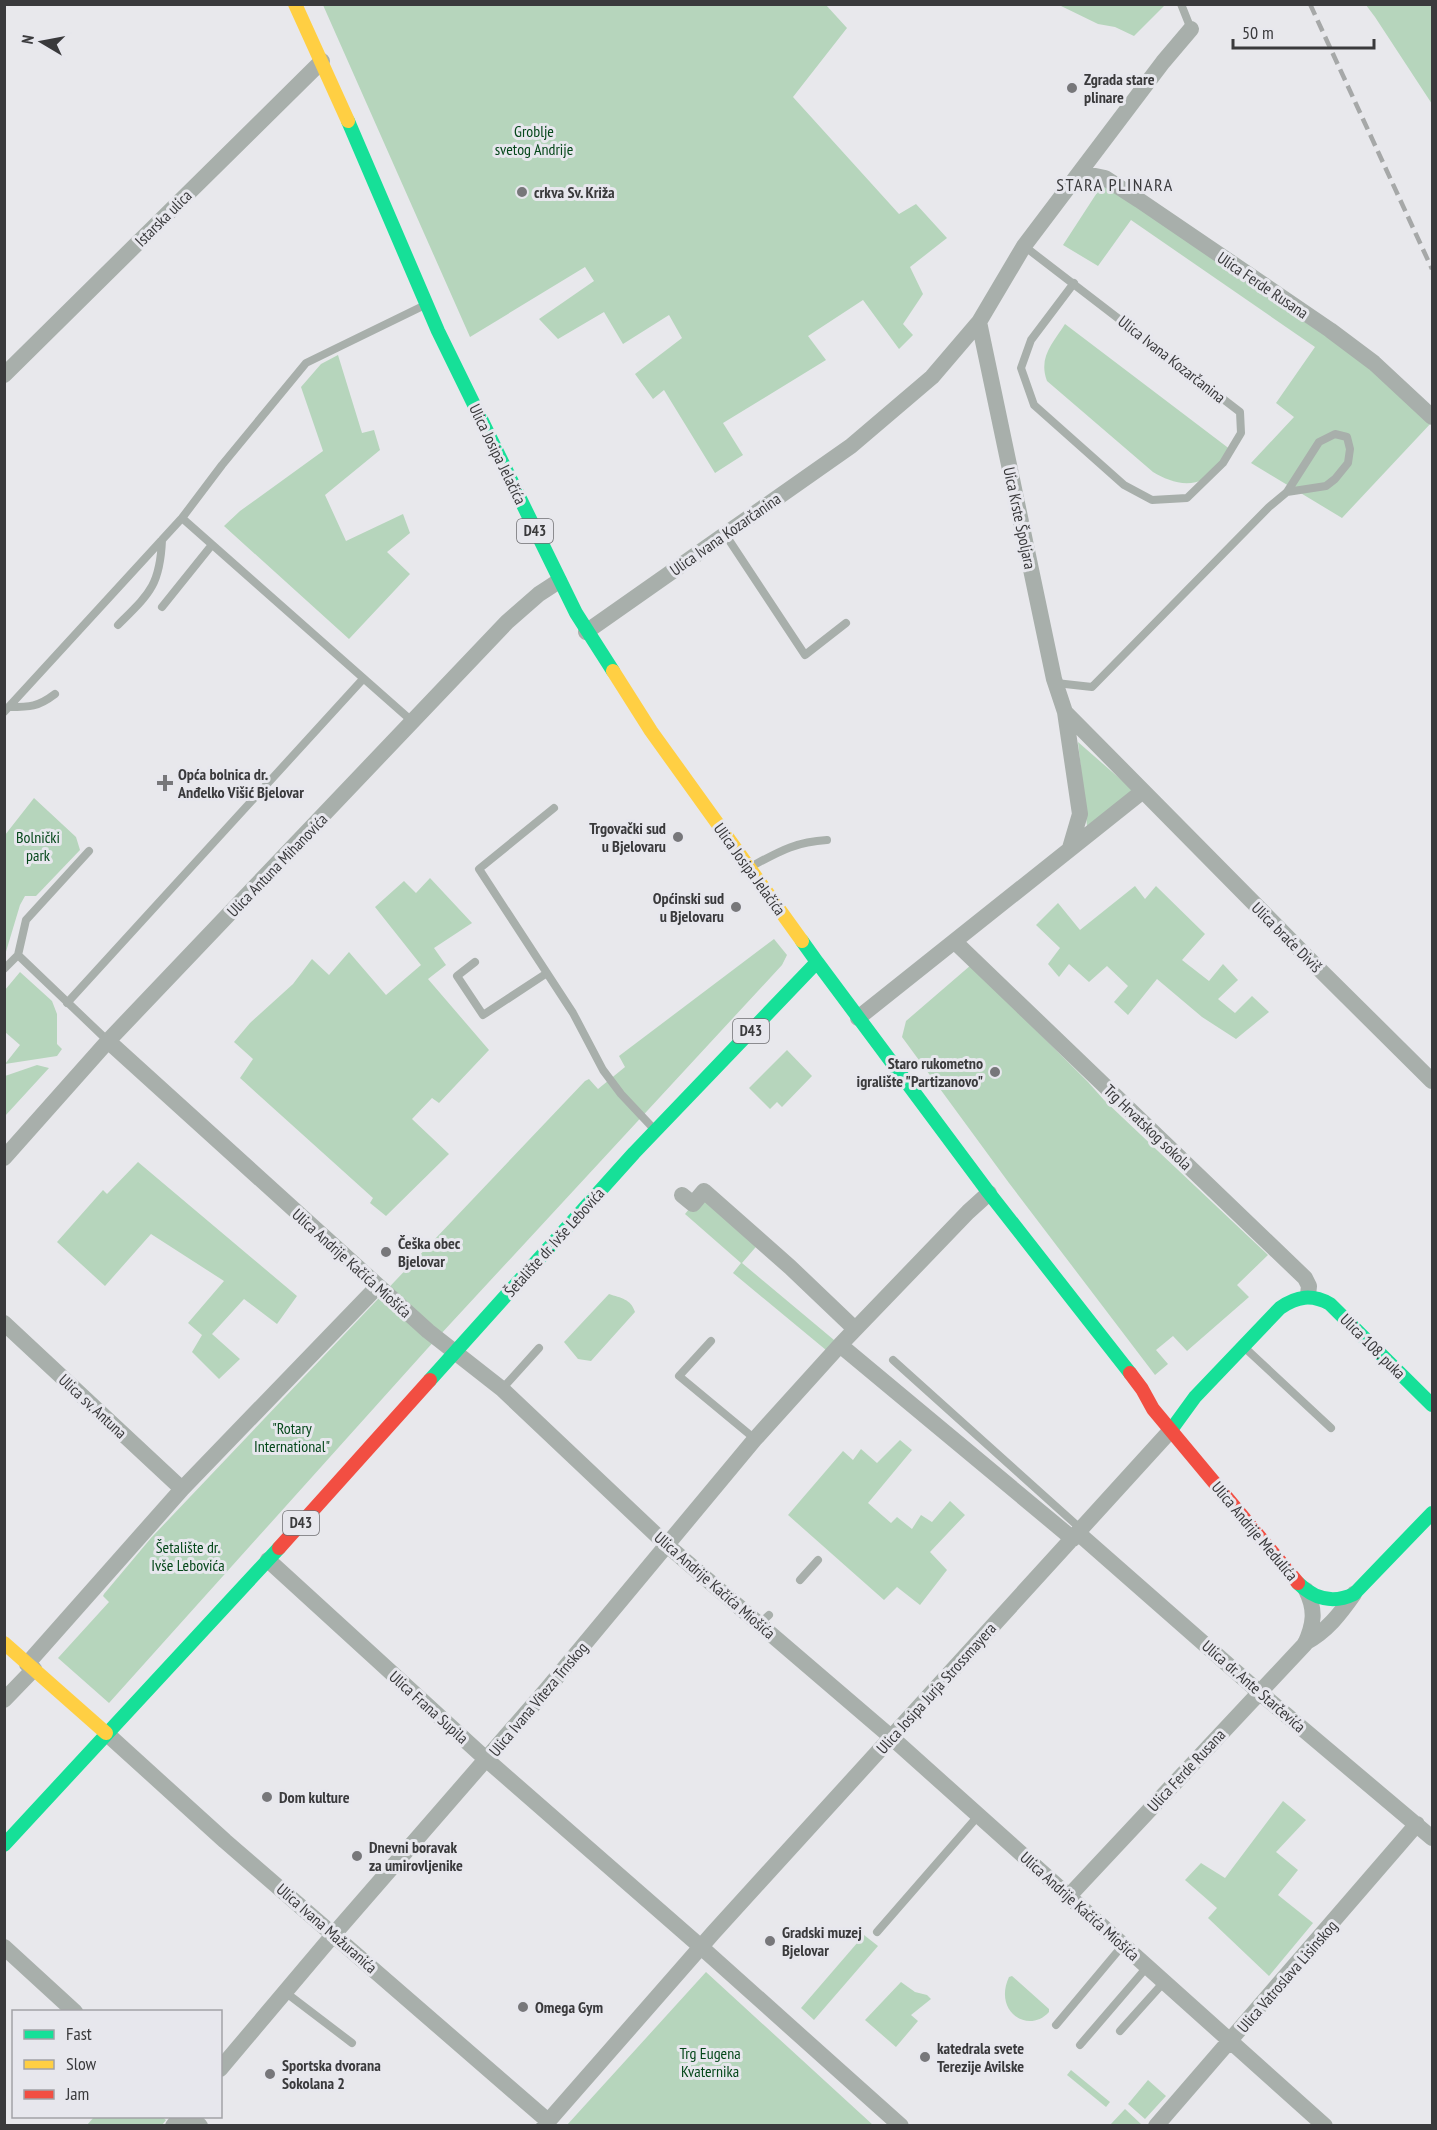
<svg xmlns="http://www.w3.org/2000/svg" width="1437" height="2130" viewBox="0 0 1437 2130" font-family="'PT Sans Narrow',sans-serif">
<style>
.green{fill:#b6d5bc}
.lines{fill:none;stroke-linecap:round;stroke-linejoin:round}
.lane{stroke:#a8afab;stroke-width:8}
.street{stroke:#a8afab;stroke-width:16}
.fast{stroke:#16e098;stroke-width:14}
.slow{stroke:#ffcf43;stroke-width:14}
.jam{stroke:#f24e42;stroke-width:14}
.rail{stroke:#a6a8a8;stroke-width:4.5;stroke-dasharray:12 6;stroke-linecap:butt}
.poi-dot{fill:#77777a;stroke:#e7e7ed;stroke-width:2}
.labels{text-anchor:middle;stroke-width:6;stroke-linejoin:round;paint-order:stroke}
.shield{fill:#e7e7ed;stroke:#6e6e71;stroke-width:1.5}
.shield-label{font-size:15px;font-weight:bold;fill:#3a3a3c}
.poi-label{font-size:16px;font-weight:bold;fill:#3a3a3c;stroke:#e7e7ed;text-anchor:start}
.park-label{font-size:16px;fill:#05471a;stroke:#e7e7ed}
.street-label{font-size:16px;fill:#3a3a3c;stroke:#e7e7ed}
.neighbourhood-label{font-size:18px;letter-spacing:1.5px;fill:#3a3a3c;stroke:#e7e7ed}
</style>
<rect width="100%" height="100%" fill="#e8e8ec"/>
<path class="green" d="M 323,5 L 826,5 L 847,28 L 793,97 L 899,214 L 916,204 L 947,238 L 910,267 L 923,294 L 903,324 L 913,335 L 899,349 L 863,300 L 808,336 L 826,360 L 723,423 L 743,455 L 715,473 L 664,390 L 653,399 L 635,374 L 682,338 L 669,315 L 623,344 L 604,312 L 558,339 L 539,319 L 594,281 L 585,267 L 470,337 Z
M 1164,5 L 1164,6 L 1134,36 L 1115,27 L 1098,24 L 1059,5 Z
M 1366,5 L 1432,5 L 1432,104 L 1375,17 Z
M 1102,185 L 1330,330 L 1432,422 L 1342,518 L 1251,463 L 1294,417 L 1276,403 L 1315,347 L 1131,220 L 1098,266 L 1063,245 Z
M 1065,324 L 1231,450 C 1223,458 1214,474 1204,479 C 1187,488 1168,481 1153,472 L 1047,381 C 1038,357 1053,343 1065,324 Z
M 338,355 L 362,433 L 374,430 L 380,450 L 325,495 L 346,541 L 403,514 L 410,533 L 387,552 L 410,574 L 349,639 L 224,526 L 240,511 L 323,451 L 301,387 L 321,364 Z
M 1078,742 L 1134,791 L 1087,826 Z
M 34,798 L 76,837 L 80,850 L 36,896 L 25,896 L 20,905 L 5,955 L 5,835 Z
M 430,878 L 472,923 L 434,948 L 446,965 L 428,979 L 489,1050 L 439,1103 L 432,1098 L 412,1119 L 449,1154 L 386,1216 L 370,1203 L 373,1198 L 240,1078 L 253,1059 L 234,1042 L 250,1023 L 293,984 L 312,959 L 329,975 L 349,952 L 386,995 L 421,965 L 375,907 L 404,881 L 416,893 Z
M 1135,886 L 1145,899 L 1156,886 L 1205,934 L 1182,960 L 1209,981 L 1223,964 L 1238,980 L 1218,999 L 1235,1013 L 1252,996 L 1269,1012 L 1236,1039 L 1202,1017 L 1157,979 L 1128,1015 L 1114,1002 L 1128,986 L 1107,966 L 1089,982 L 1069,964 L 1059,977 L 1048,964 L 1060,948 L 1036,925 L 1058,903 L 1080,930 Z
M 774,939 L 787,955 L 782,965 L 427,1349 L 109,1703 L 58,1658 L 109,1602 L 103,1596 L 104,1594 L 151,1538 L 585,1081 L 589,1079 L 598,1089 L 625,1067 L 619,1056 Z
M 971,965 L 1088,1082 L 1104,1100 L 1268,1255 L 1237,1285 L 1249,1297 L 1187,1351 L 1173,1336 L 1156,1350 L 1168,1364 L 1155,1375 L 1009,1183 L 902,1037 L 906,1021 Z
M 20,972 L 52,1001 L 57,1014 L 57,1044 L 62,1049 L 57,1056 L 5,1064 L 20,1045 L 5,1032 L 5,990 Z
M 787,1050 L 812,1076 L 782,1107 L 777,1102 L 770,1109 L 749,1088 Z
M 37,1065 L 49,1068 L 5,1116 L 5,1076 Z
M 138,1162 L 297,1296 L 277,1324 L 244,1299 L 212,1334 L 240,1359 L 219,1379 L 192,1352 L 202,1335 L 188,1323 L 224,1281 L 151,1234 L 105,1286 L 57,1242 L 103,1190 L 107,1194 Z
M 704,1191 L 761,1241 L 742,1263 L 840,1345 L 832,1355 L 733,1273 L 741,1263 L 685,1214 Z
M 609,1294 C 621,1298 631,1299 635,1312 L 591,1361 L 578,1359 L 564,1342 Z
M 900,1440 L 912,1450 L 868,1503 L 891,1523 L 897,1517 L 912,1529 L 921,1515 L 932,1522 L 950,1501 L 965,1515 L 930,1552 L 947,1570 L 920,1605 L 897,1587 L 884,1600 L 788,1515 L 843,1451 L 853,1460 L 861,1449 L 877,1463 Z
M 1283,1801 L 1306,1820 L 1276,1852 L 1298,1870 L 1278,1895 L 1313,1923 L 1269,1976 L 1208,1918 L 1217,1908 L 1185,1880 L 1201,1863 L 1225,1878 Z
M 864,1935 L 878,1946 L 814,2020 L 801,2008 Z
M 706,1972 L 873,2125 L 567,2125 Z
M 1012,1976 L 1049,2009 L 1049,2012 C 1028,2035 993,2011 1009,1977 Z
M 901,1982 L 915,1992 L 927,1995 L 931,1999 L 911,2015 L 918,2021 L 896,2047 L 865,2020 Z
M 1071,2070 L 1110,2102 L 1106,2107 L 1067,2075 Z
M 1148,2080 L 1166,2096 L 1145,2119 L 1128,2104 Z
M 1125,2109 L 1141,2124 L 1140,2125 L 1110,2125 Z
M 94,2117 L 162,2117 L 166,2120 L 162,2125 L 87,2125 Z"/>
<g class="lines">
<path class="lane" d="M 1181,4 L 1191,29
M 1024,246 L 1240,412 L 1241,433 L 1223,463 L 1187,498 L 1152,500 L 1124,485 L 1034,405 L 1021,368 L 1031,340 L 1074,283
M 182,518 L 413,722
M 725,534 L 805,655 L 846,623
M 162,607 L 211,546
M 118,625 C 149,594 160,586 162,540
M 1056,683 L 1092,687 L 1269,507 L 1287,492 L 1319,442 L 1335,434 L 1347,437 L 1350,449 L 1348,463 L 1335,479 L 1326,486 L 1287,492
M 9,707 C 30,707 38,707 55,694
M 4,712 L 182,518 L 222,465 L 306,363 L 425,305
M 554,808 L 479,869 L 573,1013 L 603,1070 L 621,1094 L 653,1128
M 752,866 C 780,851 795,842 827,840
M 18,955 L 26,920 L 89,851
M 475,962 L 457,976 L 483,1015 L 547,973
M 4,969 L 18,955 L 108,1041
M 67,1003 L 363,679
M 711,1341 L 679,1376 L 755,1439
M 1244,1347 L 1331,1428
M 893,1360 L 1081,1529
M 502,1389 L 539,1348
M 800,1580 L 818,1560
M 759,1624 L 769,1615
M 877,1932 L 978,1816
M 285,1992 L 352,2043
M 1056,2025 L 1123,1945
M 1120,2031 L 1164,1982
M 1080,2045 L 1147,1967"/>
<path class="street" d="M 1081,173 L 1105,178 L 1139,200 L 1330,330 L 1374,363 L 1432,417
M 979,322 L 1054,679 L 1065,712 L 1314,964 L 1432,1081
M 4,375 L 322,61
M 586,632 L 851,446 L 932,377 L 979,322 L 1024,246 L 1163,62 L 1191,29
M 1065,712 L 1080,814 L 1070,848
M 955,942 L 1305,1278 L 1309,1286 L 1308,1295
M 858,1018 L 1143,791
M 108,1041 L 428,1331 L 502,1389 L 668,1546 L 891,1737 L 1325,2126
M 4,1158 L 108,1041 L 507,622 L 539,594 L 559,581
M 682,1195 L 693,1204 L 704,1191 L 790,1267 L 855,1329
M 4,1323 L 182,1489
M 840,1345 L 1073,1539
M 1078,1533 L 1259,1692 L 1432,1838
M 268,1560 L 487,1760 L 701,1947 L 901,2126
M 1305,1643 C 1327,1631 1340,1614 1354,1594
M 27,1664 L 182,1489 L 378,1286
M 4,1700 L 34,1669
M 106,1733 L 225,1841 L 548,2121
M 1068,1897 L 1305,1644 C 1314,1624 1316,1610 1306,1590
M 4,1947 L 75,2012
M 220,2069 L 334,1934 L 547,1689 L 755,1439 L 840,1345 L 968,1212 L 989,1193
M 190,2116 L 200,2126
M 173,2126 L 181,2116
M 544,2126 L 713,1933 L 1171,1430
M 1156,2126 L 1417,1824"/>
<path class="fast" d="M 348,121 L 438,331 L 576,613 L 613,671
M 817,962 L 989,1193 L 1130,1373
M 430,1380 L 634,1153 L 817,962 L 802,941
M 1171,1430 L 1195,1397 L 1280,1308 C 1297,1296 1312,1294 1330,1304 L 1432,1405
M 1298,1583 C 1314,1599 1333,1604 1354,1594 L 1432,1513
M 4,1845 L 279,1548"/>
<path class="slow" d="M 295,4 L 348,121
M 613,671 L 651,731 L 802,941
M 4,1643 L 106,1733"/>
<path class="jam" d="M 1130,1373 L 1142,1389 L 1153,1409 L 1298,1583
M 279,1548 L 430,1380"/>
<path class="rail" d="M 1310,4 L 1432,269"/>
</g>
<g class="poi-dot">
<circle cx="1072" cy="88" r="6"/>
<circle cx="522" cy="192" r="6"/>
<path d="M162 774h6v6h6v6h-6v6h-6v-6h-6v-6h6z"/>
<circle cx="678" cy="837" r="6"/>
<circle cx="736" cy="907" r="6"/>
<circle cx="995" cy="1072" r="6"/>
<circle cx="386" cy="1252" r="6"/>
<circle cx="267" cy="1797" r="6"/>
<circle cx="357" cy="1856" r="6"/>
<circle cx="770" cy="1941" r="6"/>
<circle cx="523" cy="2007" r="6"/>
<circle cx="925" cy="2057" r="6"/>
<circle cx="270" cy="2074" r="6"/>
</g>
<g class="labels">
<g class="shield">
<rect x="517" y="519" width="36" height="24" rx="4.5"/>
<rect x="733" y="1019" width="36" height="24" rx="4.5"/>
<rect x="283" y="1511" width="36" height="24" rx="4.5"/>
</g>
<g class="shield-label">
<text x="535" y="536">D43</text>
<text x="751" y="1036">D43</text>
<text x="301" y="1528">D43</text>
</g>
<g class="poi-label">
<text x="1084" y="85">Zgrada stare<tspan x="1084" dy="18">plinare</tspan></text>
<text x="534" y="198">crkva Sv. Križa</text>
<text x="178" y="780">Opća bolnica dr.<tspan x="178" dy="18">Anđelko Višić Bjelovar</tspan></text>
<text x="666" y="834" text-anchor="end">Trgovački sud<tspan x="666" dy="18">u Bjelovaru</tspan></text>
<text x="724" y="904" text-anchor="end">Općinski sud<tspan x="724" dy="18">u Bjelovaru</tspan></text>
<text x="983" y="1069" text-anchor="end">Staro rukometno<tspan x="983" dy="18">igralište "Partizanovo"</tspan></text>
<text x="398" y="1249">Češka obec<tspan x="398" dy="18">Bjelovar</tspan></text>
<text x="279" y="1803">Dom kulture</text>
<text x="369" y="1853">Dnevni boravak<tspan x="369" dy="18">za umirovljenike</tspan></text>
<text x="782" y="1938">Gradski muzej<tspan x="782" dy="18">Bjelovar</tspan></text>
<text x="535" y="2013">Omega Gym</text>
<text x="937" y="2054">katedrala svete<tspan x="937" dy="18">Terezije Avilske</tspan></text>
<text x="282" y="2071">Sportska dvorana<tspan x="282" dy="18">Sokolana 2</tspan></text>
</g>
<g class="park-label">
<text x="534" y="137">Groblje<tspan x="534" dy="18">svetog Andrije</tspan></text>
<text x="38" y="843">Bolnički<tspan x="38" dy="18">park</tspan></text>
<text x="292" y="1434">"Rotary<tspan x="292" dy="18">International"</tspan></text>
<text x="188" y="1553">Šetalište dr.<tspan x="188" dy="18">Ivše Lebovića</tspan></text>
<text x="710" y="2059">Trg Eugena<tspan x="710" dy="18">Kvaternika</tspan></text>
</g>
<g class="street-label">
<text transform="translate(163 218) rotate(-45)" y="6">Istarska ulica</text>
<text transform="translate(1263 285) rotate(34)" y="6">Ulica Ferde Rusana</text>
<text transform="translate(1172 359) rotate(38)" y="6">Ulica Ivana Kozarčanina</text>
<text transform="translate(498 454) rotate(64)" y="6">Ulica Josipa Jelačića</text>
<text transform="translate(1020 518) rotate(78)" y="6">Uica Krste Špoljara</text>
<text transform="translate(725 534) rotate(-35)" y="6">Ulica Ivana Kozarčanina</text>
<text transform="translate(277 865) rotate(-46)" y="6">Ulica Antuna Mihanovića</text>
<text transform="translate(750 869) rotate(54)" y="6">Ulica Josipa Jelačića</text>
<text transform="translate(1287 937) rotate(45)" y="6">Ulica braće Diviš</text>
<text transform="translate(1148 1127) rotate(44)" y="6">Trg Hrvatskog sokola</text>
<text transform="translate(554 1242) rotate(-48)" y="6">Šetalište dr. Ivše Lebovića</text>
<text transform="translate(352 1263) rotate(42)" y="6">Ulica Andrije Kačića Miošića</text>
<text transform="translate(1373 1346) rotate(45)" y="6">Ulica 108. puka</text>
<text transform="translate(93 1406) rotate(43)" y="6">Ulica sv. Antuna</text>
<text transform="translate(1255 1531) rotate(50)" y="6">Ulica Andrije Medulića</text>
<text transform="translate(715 1585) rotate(41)" y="6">Ulica Andrije Kačića Miošića</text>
<text transform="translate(1254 1686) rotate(41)" y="6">Ulica dr. Ante Starčevića</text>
<text transform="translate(936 1688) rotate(-48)" y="6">Ulica Josipa Jurja Strossmayera</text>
<text transform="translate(538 1699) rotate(-50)" y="6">Ulica Ivana Viteza Trnskog</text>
<text transform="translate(429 1707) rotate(42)" y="6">Ulica Frana Supila</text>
<text transform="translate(1186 1770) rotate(-47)" y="6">Ulica Ferde Rusana</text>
<text transform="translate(1080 1906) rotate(42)" y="6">Ulica Andrije Kačića Miošića</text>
<text transform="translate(327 1928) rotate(41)" y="6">Ulica Ivana Mažuranića</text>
<text transform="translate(1287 1976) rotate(-49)" y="6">Ulica Vatroslava Lisinskog</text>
</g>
<g class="neighbourhood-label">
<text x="1115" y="191">STARA PLINARA</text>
</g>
</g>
<rect width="1437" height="2130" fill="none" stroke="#3a3a3c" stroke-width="12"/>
<rect x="12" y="2010" width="210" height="108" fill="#e7e7ed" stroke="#a2a2a6" stroke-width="1.5"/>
<rect x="24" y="2030" width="30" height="9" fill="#16e098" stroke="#a2a2a6" stroke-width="1.5"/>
<text x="66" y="2040" font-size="18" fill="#3a3a3c">Fast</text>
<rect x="24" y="2060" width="30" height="9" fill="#ffcf43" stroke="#a2a2a6" stroke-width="1.5"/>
<text x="66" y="2070" font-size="18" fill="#3a3a3c">Slow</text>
<rect x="24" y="2090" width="30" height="9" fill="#f24e42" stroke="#a2a2a6" stroke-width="1.5"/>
<text x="66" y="2100" font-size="18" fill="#3a3a3c">Jam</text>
<g transform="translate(42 42) rotate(280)" stroke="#e7e7ed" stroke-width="4.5" paint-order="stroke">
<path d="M0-4.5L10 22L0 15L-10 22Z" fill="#3a3a3c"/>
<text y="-9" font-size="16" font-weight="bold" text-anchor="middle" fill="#3a3a3c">N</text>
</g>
<path d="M1233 39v9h141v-9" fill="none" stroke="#3a3a3c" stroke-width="3"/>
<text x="1242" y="39" font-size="18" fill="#3a3a3c" stroke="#e7e7ed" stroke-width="4.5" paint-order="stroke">50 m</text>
</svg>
